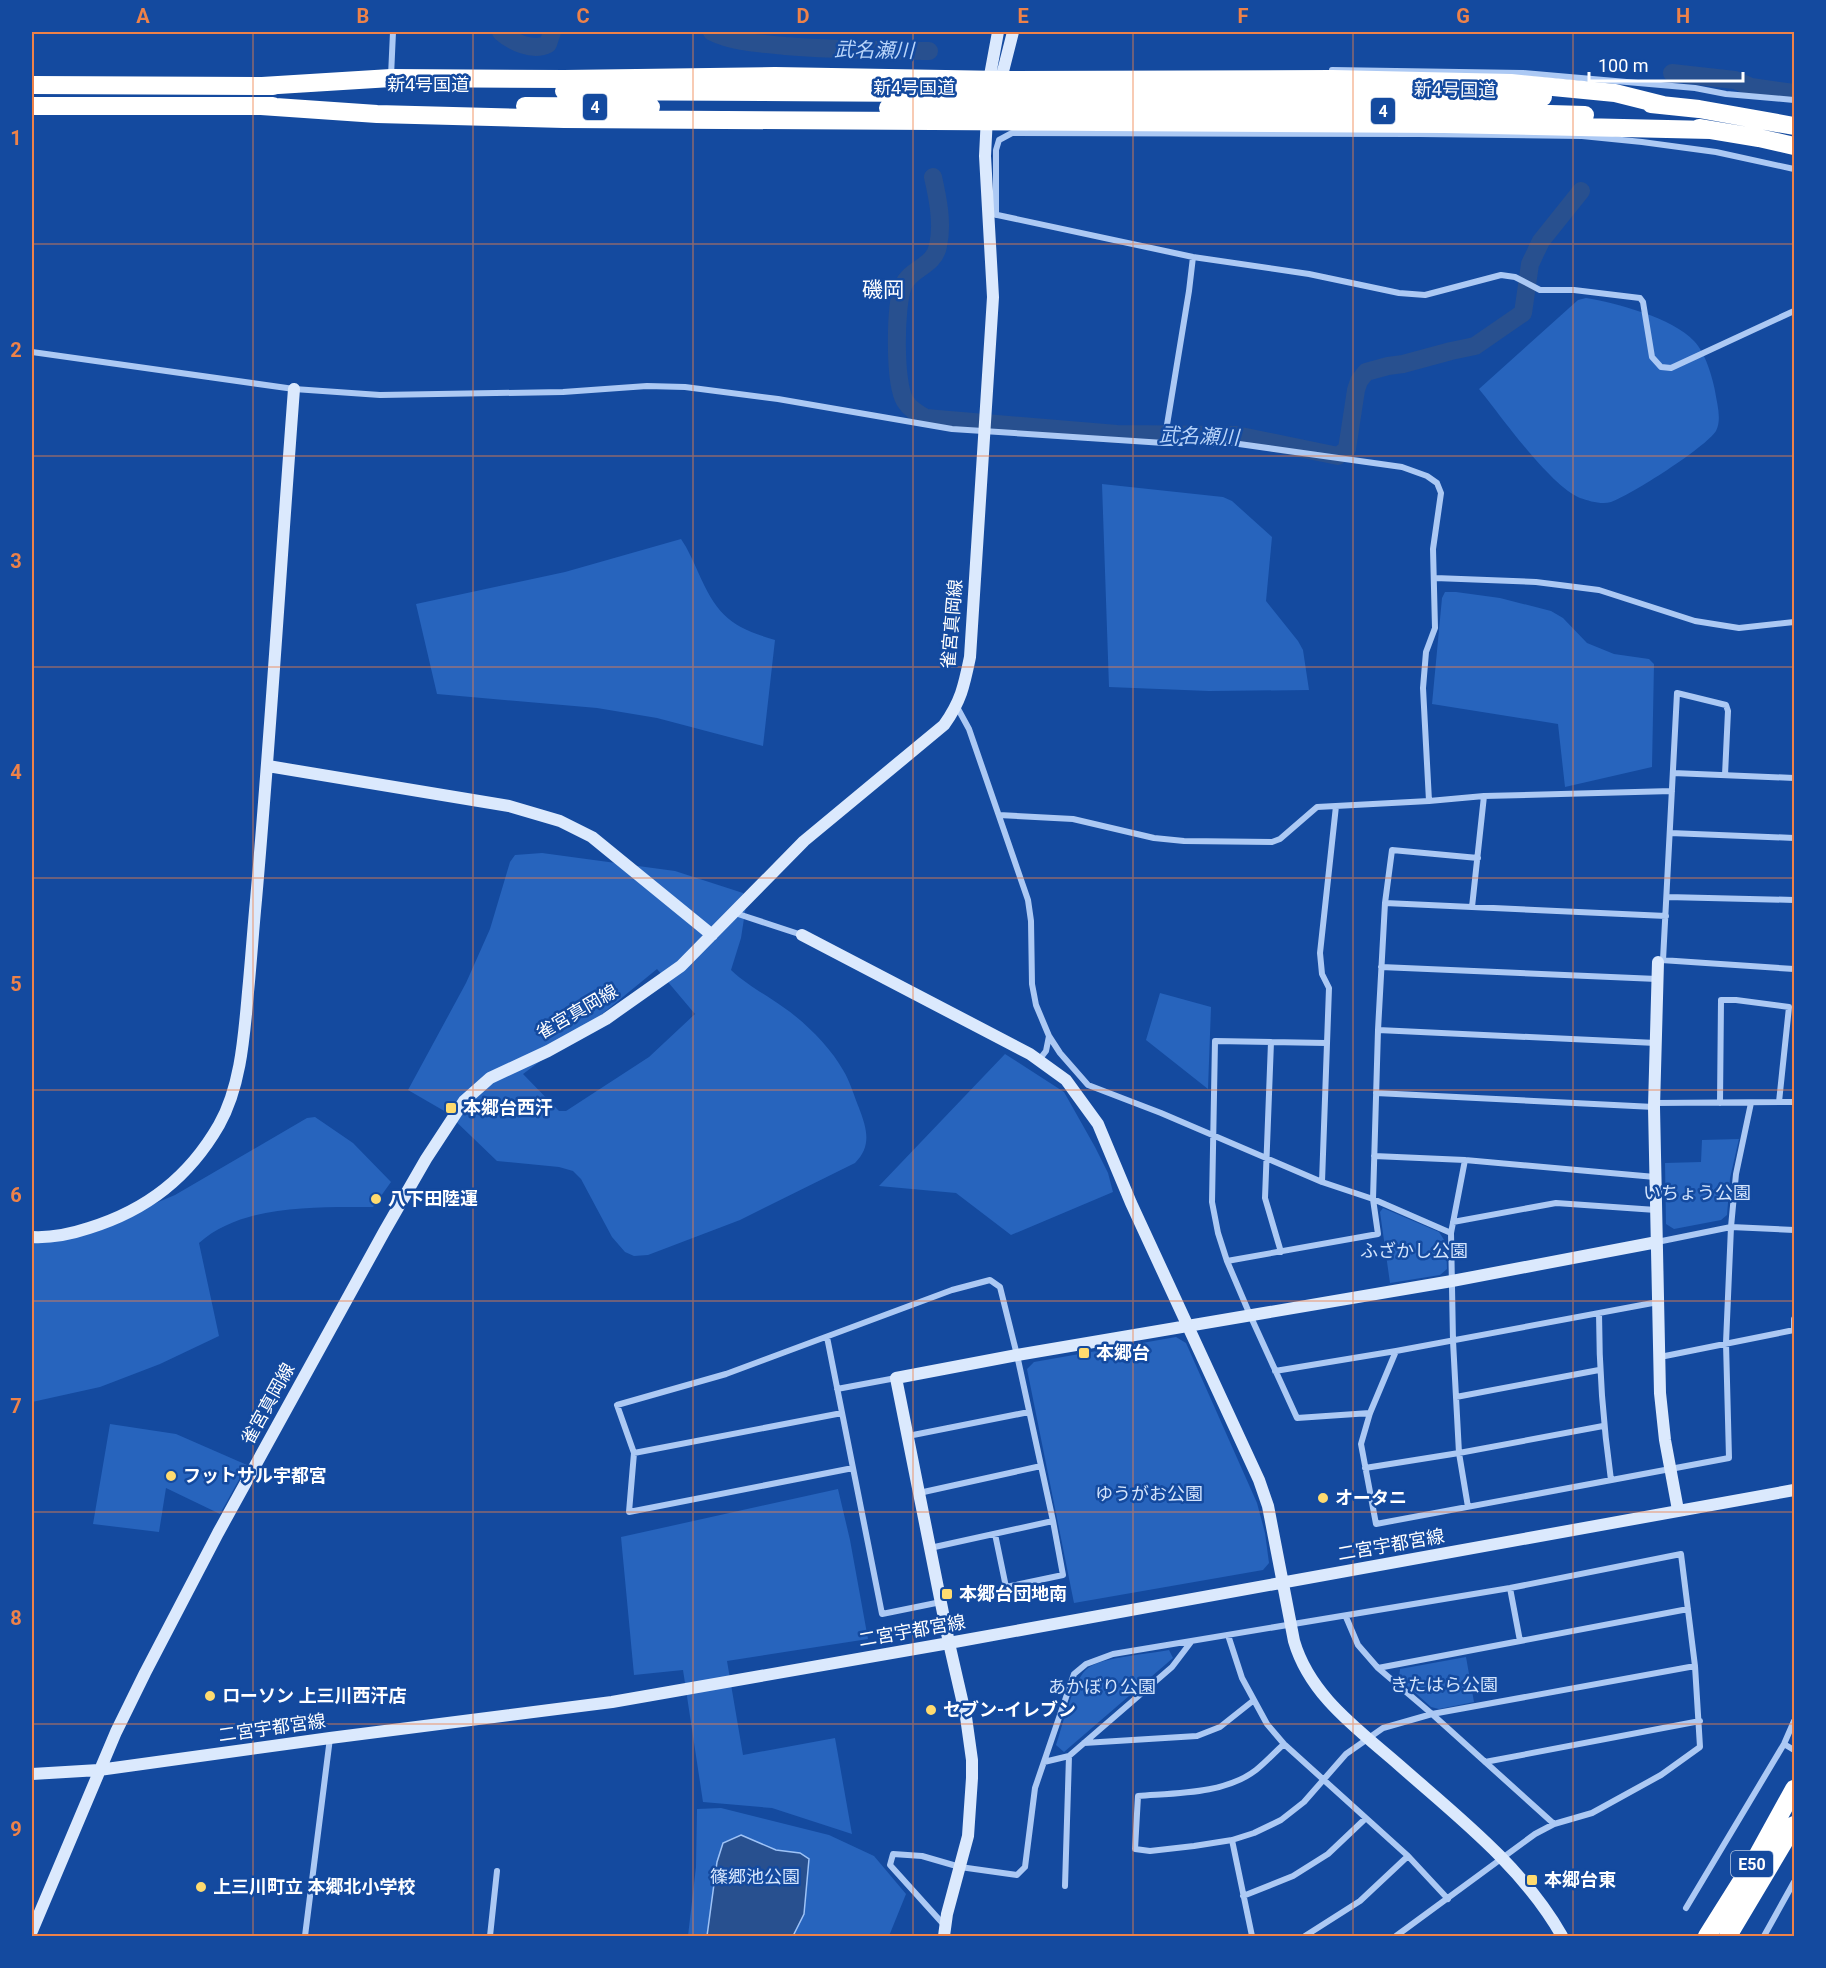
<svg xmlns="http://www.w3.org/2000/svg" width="1826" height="1968" viewBox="0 0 1826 1968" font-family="Roboto,'Noto Sans JP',sans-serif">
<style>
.green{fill:#2764bd;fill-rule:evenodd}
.water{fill:#28508f;stroke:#9ec3f7;stroke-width:1.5}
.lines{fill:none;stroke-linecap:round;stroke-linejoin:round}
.river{stroke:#28508f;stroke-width:18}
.street{stroke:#acc9f4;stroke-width:6}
.secondary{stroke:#dbe9fd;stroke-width:12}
.highway{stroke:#fff;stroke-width:18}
.highway-bridge{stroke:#fff;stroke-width:18}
.grid{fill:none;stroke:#ee8249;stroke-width:1.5;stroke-opacity:0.55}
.poi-dot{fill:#ffdb6f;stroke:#144a9f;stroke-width:2}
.labels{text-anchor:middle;stroke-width:5;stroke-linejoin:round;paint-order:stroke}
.shield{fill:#144a9f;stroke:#b8c9e2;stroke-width:1.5}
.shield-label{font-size:16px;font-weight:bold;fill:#fff}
.street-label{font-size:18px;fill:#fff;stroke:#144a9f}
.poi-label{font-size:18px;font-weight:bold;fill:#fff;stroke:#144a9f;text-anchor:start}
.park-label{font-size:18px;fill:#d4e5fd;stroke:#144a9f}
.water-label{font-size:20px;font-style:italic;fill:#b8d4fa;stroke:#144a9f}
.quarter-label{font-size:21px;fill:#fff;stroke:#144a9f}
.neatline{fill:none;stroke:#ee8249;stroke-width:2}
.grid-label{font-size:20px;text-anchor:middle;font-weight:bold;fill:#ee8249}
</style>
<rect width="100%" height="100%" fill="#144a9f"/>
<path class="green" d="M 1586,298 C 1616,303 1673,318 1694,341 C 1705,352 1712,376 1715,391 C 1717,404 1722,419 1716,431 C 1706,447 1631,495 1611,502 C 1602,505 1589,501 1580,498 C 1550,486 1501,416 1479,389 L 1578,300 Z
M 1102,484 L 1223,497 L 1232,501 L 1272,537 L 1266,601 L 1298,641 L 1303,650 L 1309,690 L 1209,691 L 1109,687 Z
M 681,539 C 688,549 693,561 698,572 C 717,615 730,627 775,640 L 763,746 L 657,718 L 597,708 L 437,694 L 416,604 L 565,572 Z
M 1445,592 L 1456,592 L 1500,598 L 1551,611 L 1563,618 L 1587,643 L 1614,654 L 1649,659 L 1654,664 L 1652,767 L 1565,787 L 1558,724 L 1432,704 L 1442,598 Z
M 542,853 L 675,871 L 743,893 L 747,899 L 741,938 L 731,970 C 748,986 765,994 783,1007 C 804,1021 831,1048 843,1070 C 850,1081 854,1096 859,1108 C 867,1129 872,1146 855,1163 L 740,1220 L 648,1255 L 634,1256 L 625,1252 L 612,1237 L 581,1179 L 573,1171 L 559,1167 L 497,1161 L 446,1112 L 408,1090 L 466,983 L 490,929 L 510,862 L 515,855 ZM 657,969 L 695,1014 L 649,1057 L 566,1111 L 559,1111 L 523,1074 L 585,1028 Z
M 1160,993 L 1211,1007 L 1208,1089 L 1146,1040 Z
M 1005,1054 L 1064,1092 L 1095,1147 L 1108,1173 L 1113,1192 L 1011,1235 L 956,1193 L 879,1186 Z
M 315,1117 L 353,1143 L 391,1182 L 373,1207 C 317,1207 243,1204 199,1243 L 219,1336 L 160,1364 L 100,1387 L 32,1402 L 32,1241 L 108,1223 L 175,1195 L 307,1118 Z
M 1739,1139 L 1730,1178 L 1727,1215 L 1721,1220 L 1674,1229 L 1666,1224 L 1665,1163 L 1701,1162 L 1702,1140 Z
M 1383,1208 L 1439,1232 L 1446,1243 L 1447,1269 L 1440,1275 L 1390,1283 L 1380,1212 Z
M 1176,1337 L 1186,1343 L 1257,1503 L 1265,1533 L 1269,1563 L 1263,1570 L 1074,1603 L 1027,1369 L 1034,1362 Z
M 110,1424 L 176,1434 L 247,1465 L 220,1514 L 166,1488 L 159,1532 L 93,1524 Z
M 838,1489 L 850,1540 L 868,1639 L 727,1661 L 743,1755 L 835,1738 L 852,1834 L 772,1808 L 703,1802 L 683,1670 L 634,1675 L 621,1537 Z
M 1169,1650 L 1173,1658 L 1064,1752 L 1056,1745 C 1062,1728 1074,1677 1088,1668 C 1103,1657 1149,1654 1169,1650 Z
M 1466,1657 L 1474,1702 L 1439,1709 L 1431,1707 L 1399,1678 L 1400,1669 Z
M 721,1808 L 829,1835 L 874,1856 L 906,1894 L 889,1936 L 688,1936 L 696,1867 L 697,1809 Z"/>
<path class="water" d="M 741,1835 L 776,1850 L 800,1853 L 809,1859 L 804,1914 L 793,1936 L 707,1936 L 717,1862 L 723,1843 Z"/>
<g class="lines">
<path class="river" d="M 501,32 C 512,42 533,52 548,44 L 552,32
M 712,32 C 735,43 760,43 785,46 C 833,50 881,50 929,51
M 1672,73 L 1735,80 L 1751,87 L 1794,93
M 933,177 C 938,199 943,224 938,246 C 934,267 910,268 903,286 C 895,305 894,384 905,401 C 910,409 918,414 926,418 L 1117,434 L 1236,435 L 1338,456 L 1347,449 L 1356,390 L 1359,381 L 1366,372 L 1388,366 L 1403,364 L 1451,351 L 1475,346 L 1523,313 L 1530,264 L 1541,241 L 1581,191"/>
<path class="street" d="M 1332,70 L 1523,73 L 1695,88 L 1726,94 L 1794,100
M 391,76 L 393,32
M 988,213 L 1193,257 L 1309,274 L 1399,293 L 1425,295 L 1501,275 L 1515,277 L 1540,290 L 1574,290 L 1640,298 L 1643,302 L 1652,357 L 1661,367 L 1671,368 L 1794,311
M 996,215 L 996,150 L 999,140 L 1012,133 L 1419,134 L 1582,136 L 1642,142 L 1716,152 L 1794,169
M 32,352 L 294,389 L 380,395 L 563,392 L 647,386 L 685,387 L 778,399 L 952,429 L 1164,443 L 1232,443 L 1402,467 L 1427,476 L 1437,483 L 1441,493 L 1433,549 L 1435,628 L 1426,652 L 1423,688 L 1429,801
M 1164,443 L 1189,291 L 1193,257
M 1435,578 L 1536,582 L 1599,590 L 1695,621 L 1739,628 L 1794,622
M 957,707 L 969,729 L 1028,900 L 1031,921 L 1032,984 L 1036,1005 L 1049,1036 L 1060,1053 L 1088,1085 L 1161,1113 L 1322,1182 L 1373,1199 L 1451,1233
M 1673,773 L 1794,778
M 999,815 L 1073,819 L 1154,838 L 1184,841 L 1272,842 L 1280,839 L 1317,807 L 1429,801 L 1484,796 L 1672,791
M 1670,833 L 1794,838
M 1667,897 L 1794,900
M 1385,903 L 1392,850 L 1478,858
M 1472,907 L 1484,796
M 735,913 L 802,935
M 1661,960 L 1794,969
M 1663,960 L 1677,693 L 1726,705 L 1728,711 L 1725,775
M 1381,967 L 1657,979
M 1378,1030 L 1656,1043
M 1271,1042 L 1265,1198 L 1281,1252
M 1326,1043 L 1215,1041 L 1212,1202 L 1218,1233 L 1227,1261 L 1250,1315 L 1297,1418 L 1370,1413
M 1039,1060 L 1046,1051 L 1049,1036
M 1376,1093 L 1654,1107
M 1654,1103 L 1794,1102
M 1720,1103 L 1721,1000 L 1736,1000 L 1789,1007 L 1779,1102
M 1374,1156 L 1465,1160 L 1655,1177
M 1465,1160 L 1451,1233 L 1453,1341 L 1459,1453 L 1468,1507
M 1322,1182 L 1329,988 L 1322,974 L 1320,953 L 1336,806
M 1453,1222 L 1556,1203 L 1656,1210
M 1657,1242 L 1731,1227 L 1794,1230
M 1227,1261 L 1378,1234 L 1373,1199 L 1378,1030 L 1385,903 L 1666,916
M 1599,1313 C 1599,1370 1603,1423 1611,1480
M 1794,1330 L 1794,1319
M 827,1337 L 882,1614 L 941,1602
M 1396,1351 L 1370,1413 L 1361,1444 L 1376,1524 L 1729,1458 L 1726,1343 L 1731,1227 L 1736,1174 L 1751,1103
M 1660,1357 L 1794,1330
M 1275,1371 L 1396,1351 L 1658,1302
M 837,1389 L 896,1378
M 1456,1397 L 1599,1370
M 908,1436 L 1029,1412
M 634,1453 L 842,1413
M 853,1468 L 629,1512 L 634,1453 L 617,1405 L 726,1374 L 952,1290 L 990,1280 L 1000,1287 L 1017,1355 L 1053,1521 L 930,1548
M 1365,1468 L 1459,1453 L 1603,1426
M 919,1493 L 1041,1466
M 995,1534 L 1006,1587 L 1063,1575 L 1053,1521
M 1510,1588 L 1520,1641
M 1346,1617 L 1358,1645 L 1378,1668 L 1432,1714 L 1554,1824
M 1228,1635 L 1242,1678 L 1267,1724 L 1284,1744 L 1408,1856 L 1448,1899
M 1378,1668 L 1688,1609
M 1084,1743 L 1197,1736 L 1220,1727 L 1254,1700
M 1284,1744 C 1275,1752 1266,1762 1256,1770 C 1225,1794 1176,1793 1138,1796 L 1135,1849 L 1150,1851 L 1194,1846 L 1232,1840 L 1254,1833 L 1281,1820 L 1304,1802 L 1346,1754 L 1383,1728 L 1432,1714 L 1695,1666
M 1784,1744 L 1794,1750
M 1044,1762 L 1069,1756 L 1172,1667 L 1191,1642
M 1485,1762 L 1700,1721
M 1232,1840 L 1252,1936
M 1065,1886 L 1069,1756
M 1243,1896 L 1293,1876 L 1328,1854 L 1366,1818
M 1686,1908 L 1784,1744 L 1794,1721
M 945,1926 L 890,1865 L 893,1854 L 922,1856 L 960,1867 L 1017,1875 L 1025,1867 L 1035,1788 L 1074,1674 L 1086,1664 L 1113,1654 L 1510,1588 L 1681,1554 L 1695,1666 L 1700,1747 L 1661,1775 L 1592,1813 L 1554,1824 L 1535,1834 L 1396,1936
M 305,1936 L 330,1738
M 490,1936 L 497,1871
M 1305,1936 L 1360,1901 L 1408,1856
M 1764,1936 L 1794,1882"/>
<path class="secondary" d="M 988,86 L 998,32
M 999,87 L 1013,32
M 268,766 L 509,806 L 560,821 L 592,837 L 712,935
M 802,935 L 1030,1054 L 1066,1080 L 1098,1124 L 1131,1203 L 1259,1480 L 1268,1506 L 1294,1641 C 1310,1696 1358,1729 1399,1765 C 1458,1817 1523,1867 1562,1936
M 1658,962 L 1654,1107 L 1660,1393 L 1665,1440 L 1678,1510
M 32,1237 C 51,1238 71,1234 89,1228 C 147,1210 189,1177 219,1125 C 241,1086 244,1036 248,992 C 251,962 253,931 256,900 C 271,730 281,559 294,389
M 32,1774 L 99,1770 L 330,1738 L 612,1702 L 949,1643 L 1794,1490
M 32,1931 L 116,1732 L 145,1673 L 218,1533 L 384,1232 L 426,1159 L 464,1101 L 490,1078 L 548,1051 L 606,1019 L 681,966 L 804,841 L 944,725 C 961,701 964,686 970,657 L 993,297 L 985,156 L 987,116
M 944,1936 L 947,1914 L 968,1836 L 972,1778 L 972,1760 L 966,1717 L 949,1643 L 896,1378 L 1017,1355 L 1452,1281 L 1657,1242"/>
<path class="highway" d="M 32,85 L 273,86
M 262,86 L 391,78 L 564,79 L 775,76 L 1002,80 L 1332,79 L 1511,83 L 1615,93 L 1663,105
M 564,91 L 930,93
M 1053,94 L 1543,97
M 1651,104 L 1699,109 L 1794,126
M 32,106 L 273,106
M 261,106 L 377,114 L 564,119 L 1444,124 L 1711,130
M 525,106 L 651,107
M 888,108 L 929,109
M 1054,109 L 1443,111 L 1585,115
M 1699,128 L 1759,138 L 1794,146
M 1707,1936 L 1756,1858 L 1794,1789
M 1728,1936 L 1794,1825"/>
<path class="highway-bridge" d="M 930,93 L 1053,94
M 929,109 L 1054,109"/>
</g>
<path class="grid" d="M 253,32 L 253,1936M 473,32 L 473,1936M 693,32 L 693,1936M 913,32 L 913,1936M 1133,32 L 1133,1936M 1353,32 L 1353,1936M 1573,32 L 1573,1936M 32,244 L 1794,244M 32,456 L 1794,456M 32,667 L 1794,667M 32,878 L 1794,878M 32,1090 L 1794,1090M 32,1301 L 1794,1301M 32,1512 L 1794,1512M 32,1724 L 1794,1724"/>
<g class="poi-dot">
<rect x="445" y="1102" width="12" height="12" rx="3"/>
<circle cx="376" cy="1199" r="6"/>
<rect x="1078" y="1347" width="12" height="12" rx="3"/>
<circle cx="171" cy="1476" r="6"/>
<circle cx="1323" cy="1498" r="6"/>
<rect x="941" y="1588" width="12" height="12" rx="3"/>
<circle cx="210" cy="1696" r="6"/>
<circle cx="931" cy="1710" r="6"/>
<rect x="1526" y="1874" width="12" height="12" rx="3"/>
<circle cx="201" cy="1887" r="6"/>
</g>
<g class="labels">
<g class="shield">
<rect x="583" y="94" width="24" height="26" rx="4.5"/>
<rect x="1371" y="98" width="24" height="26" rx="4.5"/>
<rect x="1731" y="1851" width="42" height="26" rx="4.5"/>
</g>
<g class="shield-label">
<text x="595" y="113">4</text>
<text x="1383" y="117">4</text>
<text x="1752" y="1870">E50</text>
</g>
<g class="street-label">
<text x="428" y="91">新4号国道</text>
<text x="914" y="94">新4号国道</text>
<text transform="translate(1455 90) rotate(1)" y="6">新4号国道</text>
<text transform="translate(952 624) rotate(-85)" y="6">雀宮真岡線</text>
<text transform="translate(577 1012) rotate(-30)" y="6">雀宮真岡線</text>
<text transform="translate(268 1404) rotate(-61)" y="6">雀宮真岡線</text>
<text transform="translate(1391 1545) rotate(-10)" y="6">二宮宇都宮線</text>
<text transform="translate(912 1631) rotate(-10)" y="6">二宮宇都宮線</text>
<text transform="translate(272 1728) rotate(-8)" y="6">二宮宇都宮線</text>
</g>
<g class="poi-label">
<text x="463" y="1114">本郷台西汗</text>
<text x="388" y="1205">八下田陸運</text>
<text x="1096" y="1359">本郷台</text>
<text x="183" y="1482">フットサル宇都宮</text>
<text x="1335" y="1504">オータニ</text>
<text x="959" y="1600">本郷台団地南</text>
<text x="222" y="1702">ローソン 上三川西汗店</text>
<text x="943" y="1716">セブン-イレブン</text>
<text x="1544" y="1886">本郷台東</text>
<text x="213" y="1893">上三川町立 本郷北小学校</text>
</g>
<g class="park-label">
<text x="1697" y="1199">いちょう公園</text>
<text x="1414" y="1257">ふざかし公園</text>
<text x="1149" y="1500">ゆうがお公園</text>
<text x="1444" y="1691">きたはら公園</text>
<text x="1102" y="1693">あかぼり公園</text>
<text x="755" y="1883">篠郷池公園</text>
</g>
<g class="water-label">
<text transform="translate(874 50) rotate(1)" y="7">武名瀬川</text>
<text transform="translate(1199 436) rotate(2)" y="7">武名瀬川</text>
</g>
<g class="quarter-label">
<text x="883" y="297">磯岡</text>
</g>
</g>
<rect width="1826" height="1968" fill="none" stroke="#144a9f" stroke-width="66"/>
<path d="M1589 72v9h154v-9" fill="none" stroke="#ffffff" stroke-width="3"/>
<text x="1598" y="72" font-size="18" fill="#ffffff" stroke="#144a9f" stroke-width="4.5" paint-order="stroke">100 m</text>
<rect x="33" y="33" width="1760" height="1902" class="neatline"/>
<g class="grid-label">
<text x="143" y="23">A</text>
<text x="363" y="23">B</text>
<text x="583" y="23">C</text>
<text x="803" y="23">D</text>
<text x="1023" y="23">E</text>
<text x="1243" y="23">F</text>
<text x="1463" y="23">G</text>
<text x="1683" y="23">H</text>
<text x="16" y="145">1</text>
<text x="16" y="357">2</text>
<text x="16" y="568">3</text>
<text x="16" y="779">4</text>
<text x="16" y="991">5</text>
<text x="16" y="1202">6</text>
<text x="16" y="1413">7</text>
<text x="16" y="1625">8</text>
<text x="16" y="1836">9</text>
</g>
</svg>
